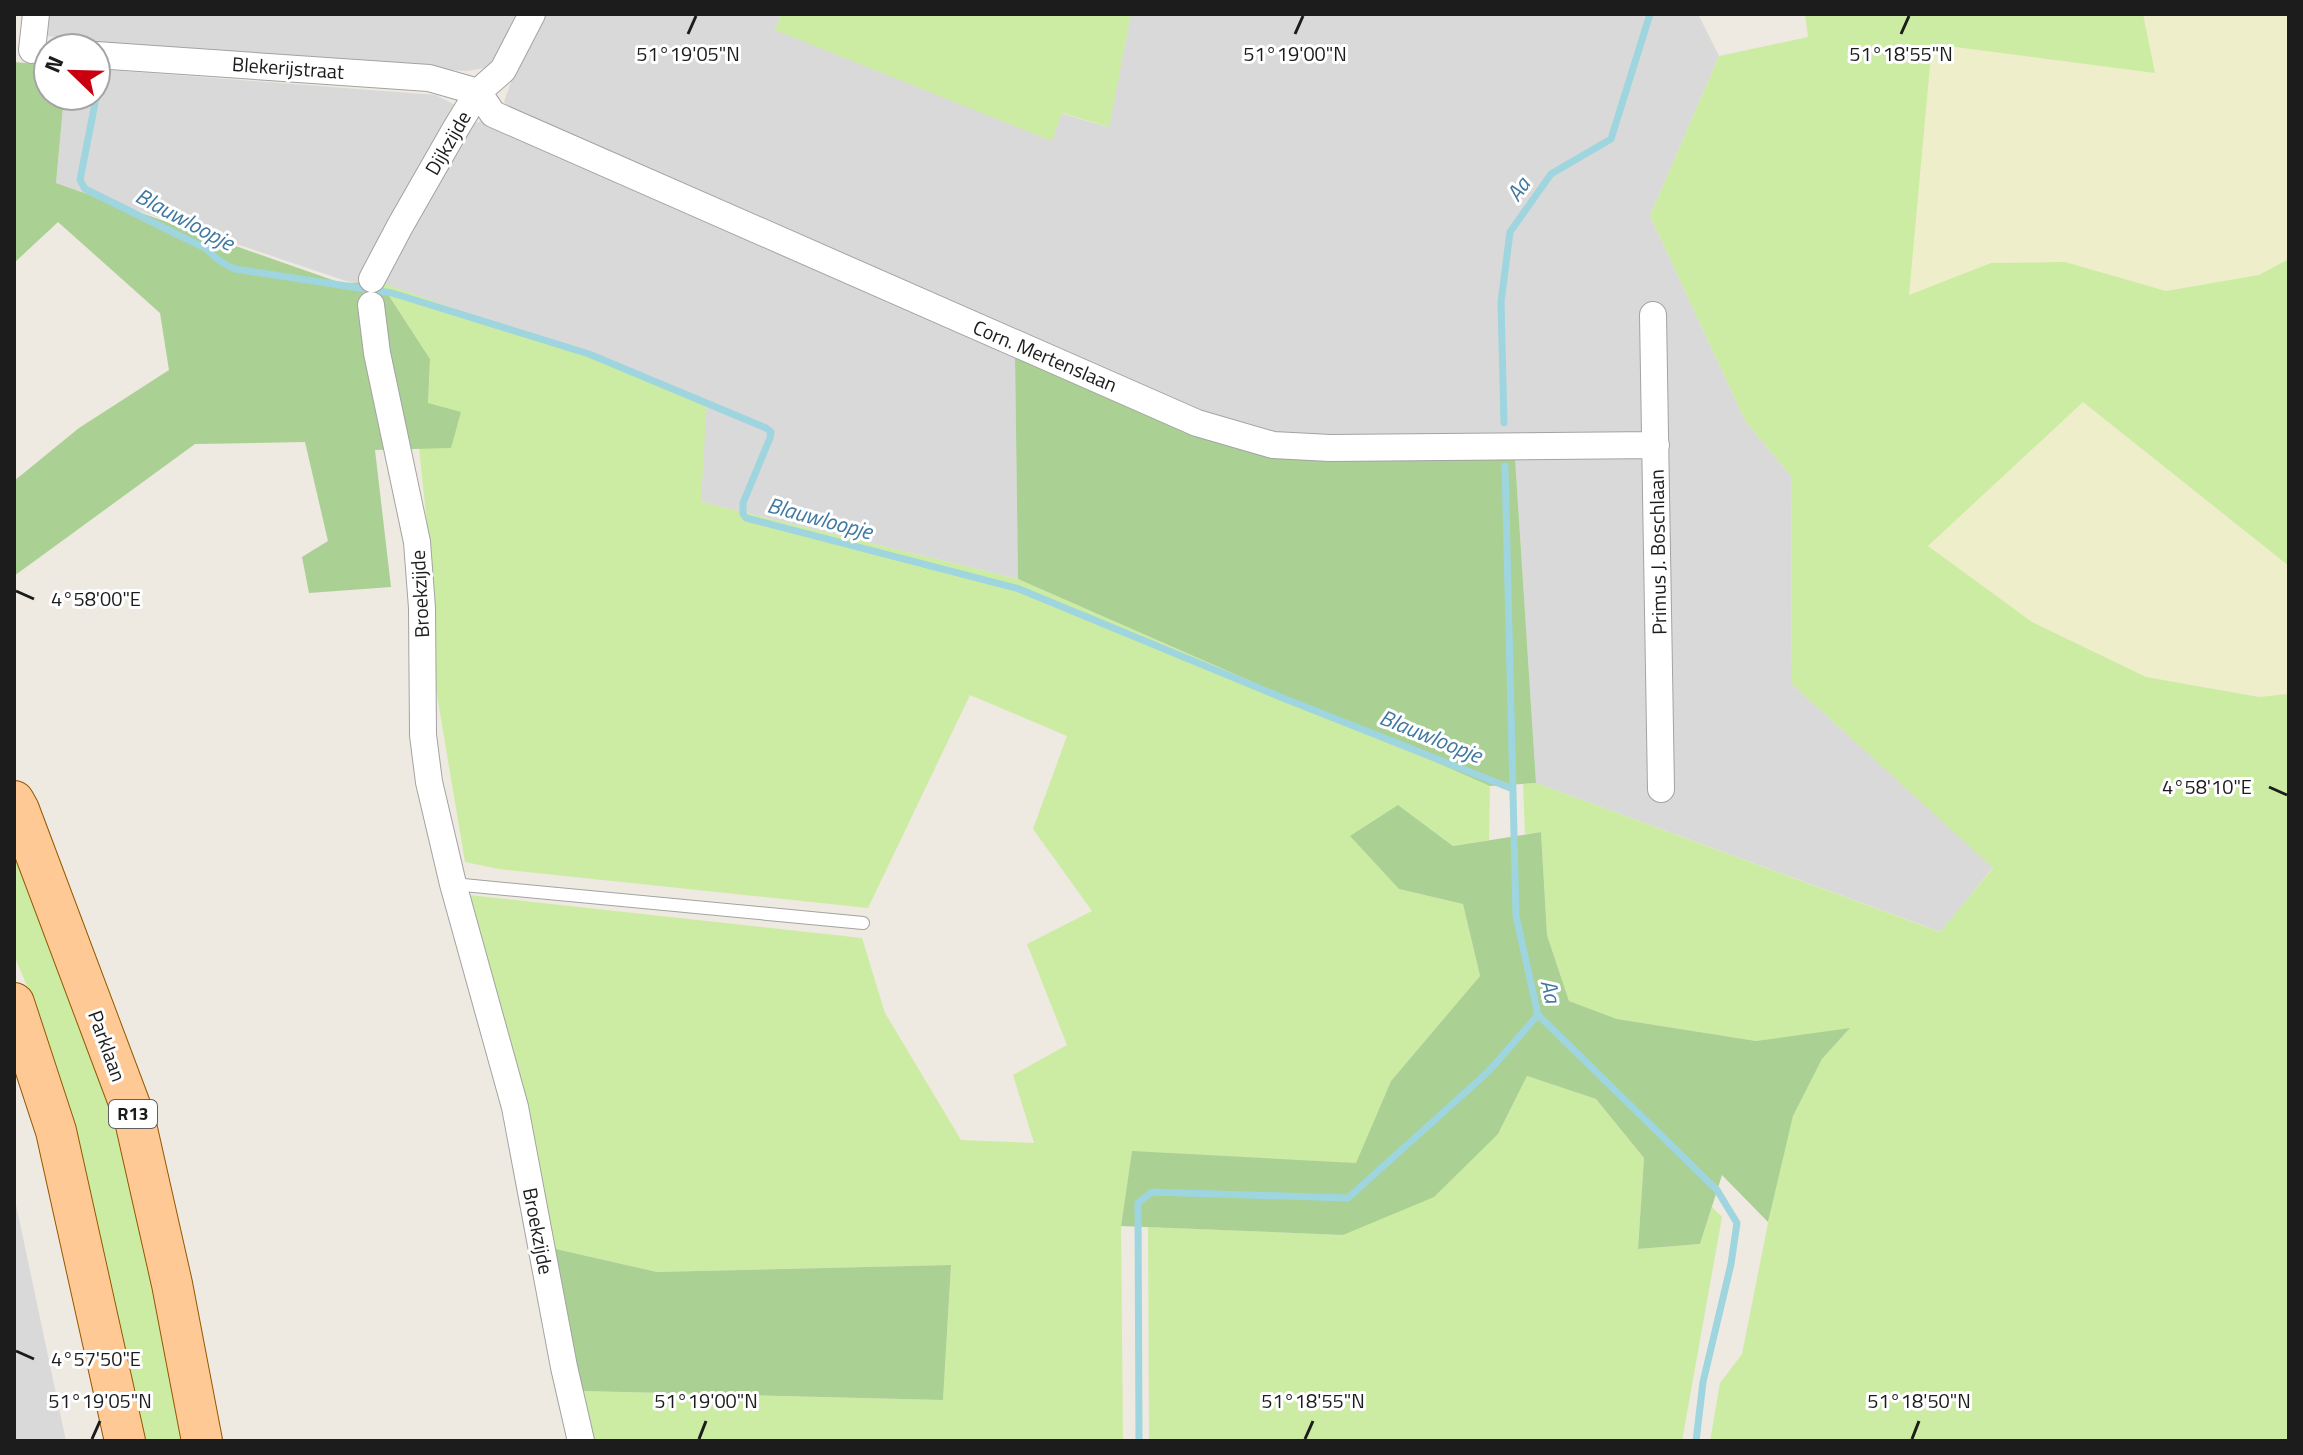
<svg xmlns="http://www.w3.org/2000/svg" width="2303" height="1455" viewBox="0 0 2303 1455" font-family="'Titillium Web',sans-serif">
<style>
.residential{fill:#dad9d9}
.farmland{fill:#efeeca}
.grass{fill:#cdeca3}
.forest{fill:#aad093}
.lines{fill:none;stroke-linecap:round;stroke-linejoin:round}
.stream{stroke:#9ed5df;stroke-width:7}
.lane-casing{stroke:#a3a3a3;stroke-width:14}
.street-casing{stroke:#a3a3a3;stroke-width:28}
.primary-casing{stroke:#945700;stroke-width:42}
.lane{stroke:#fff;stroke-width:12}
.street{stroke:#fff;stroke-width:26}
.primary{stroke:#ffc995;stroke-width:40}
.ticks{fill:none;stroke:#1c1c1c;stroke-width:3}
.labels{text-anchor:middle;stroke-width:6;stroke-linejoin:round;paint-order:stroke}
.shield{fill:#fff;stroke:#606060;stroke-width:2}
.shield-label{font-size:18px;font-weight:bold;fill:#1c1c1c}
.street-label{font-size:20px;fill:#1c1c1c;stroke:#fff}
.water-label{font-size:22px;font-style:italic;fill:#3f78a0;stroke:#fff}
.ticks-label{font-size:20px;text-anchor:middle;fill:#1c1c1c;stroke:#fff;stroke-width:6;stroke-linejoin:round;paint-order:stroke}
</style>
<rect width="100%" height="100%" fill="#eee9e1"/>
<path class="residential" d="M 44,14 L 523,14 L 498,56 L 485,68 L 467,71 L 184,52 L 47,36 Z
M 546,14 L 781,14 L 775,30 L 1108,127 L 1131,14 L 1698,14 L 1719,56 L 1650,216 L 1746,422 L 1791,476 L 1792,684 L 1993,867 L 1941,932 L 1536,783 L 1515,458 L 1277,434 L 1200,412 L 512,113 L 504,102 L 512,79 Z
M 96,69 L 436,95 L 457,106 L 358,283 L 346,281 L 56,183 L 64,96 L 96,96 Z
M 483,121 L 1015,357 L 1018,579 L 701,502 L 380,282 L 470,124 Z
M 14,1195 L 66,1441 L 14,1441 Z"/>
<path class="farmland" d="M 2143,14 L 2289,14 L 2289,259 L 2259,275 L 2166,291 L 2065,262 L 1909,296 L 1931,43 L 2155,73 Z
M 2083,402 L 2289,566 L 2289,694 L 2259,697 L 2146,677 L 2032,622 L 1927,546 Z"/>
<path class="grass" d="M 781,14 L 1131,14 L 1109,127 L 1062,113 L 1052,141 L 775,30 Z
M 1805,14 L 2143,14 L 2155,73 L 1932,44 L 1909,295 L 1991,263 L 2065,262 L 2166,291 L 2259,275 L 2289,259 L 2289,566 L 2083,402 L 1928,546 L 2032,622 L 2146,677 L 2259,697 L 2289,694 L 2289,1441 L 1710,1441 L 1720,1383 L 1742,1354 L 1776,1183 L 1793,1116 L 1822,1059 L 1849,1029 L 1756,1041 L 1617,1019 L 1569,1001 L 1547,935 L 1541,832 L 1525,834 L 1523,784 L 1536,783 L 1940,932 L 1993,868 L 1792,684 L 1791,476 L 1746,422 L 1650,216 L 1719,56 L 1808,37 Z
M 380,282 L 707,399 L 701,502 L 1018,579 L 1490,786 L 1489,840 L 1453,846 L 1398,805 L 1399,889 L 1463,904 L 1480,976 L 1391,1081 L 1356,1164 L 1132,1152 L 1121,1226 L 1123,1441 L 593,1441 L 583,1391 L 943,1400 L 951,1265 L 657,1272 L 547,1247 L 525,1106 L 470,895 L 862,938 L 885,1013 L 961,1140 L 1034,1143 L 1013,1075 L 1067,1045 L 1027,944 L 1092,911 L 1033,829 L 1067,736 L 970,695 L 868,908 L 499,869 L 465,862 L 436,689 L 433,580 L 419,448 L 451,447 L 428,403 L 430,359 Z
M 14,850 L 116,1109 L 185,1441 L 142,1441 L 87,1178 L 38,1012 L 14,955 Z
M 1527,1076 L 1596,1099 L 1644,1158 L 1638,1249 L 1700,1244 L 1712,1207 L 1722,1217 L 1682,1441 L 1149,1441 L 1148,1227 L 1343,1235 L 1498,1134 Z"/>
<path class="forest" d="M 14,62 L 48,65 L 48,96 L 64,96 L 56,183 L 341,283 L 380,282 L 430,359 L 428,403 L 461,412 L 451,448 L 375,450 L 391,587 L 309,593 L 302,557 L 328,541 L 305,442 L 195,444 L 14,576 L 14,481 L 79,428 L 169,370 L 160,313 L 58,222 L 14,263 Z
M 1015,357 L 1192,433 L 1515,458 L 1536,783 L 1490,786 L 1018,579 Z
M 1398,805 L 1453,846 L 1541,832 L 1547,935 L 1569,1001 L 1617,1019 L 1756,1041 L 1850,1028 L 1822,1059 L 1793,1116 L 1768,1222 L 1722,1175 L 1700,1244 L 1638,1249 L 1644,1158 L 1596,1099 L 1527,1076 L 1498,1134 L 1434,1197 L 1343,1235 L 1121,1226 L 1132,1151 L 1356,1163 L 1391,1081 L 1480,976 L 1463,904 L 1399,889 L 1350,836 Z
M 547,1247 L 657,1272 L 951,1265 L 943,1400 L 583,1391 Z"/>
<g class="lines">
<path class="stream" d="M 95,103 L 80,180 L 85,189 L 207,249 C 215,259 223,264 235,269 L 392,293 L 589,354 L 766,428 L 771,432 L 770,438 L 743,503 L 743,514 L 746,518 L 1019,589 L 1283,698 L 1513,789
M 1504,423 L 1501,302 L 1510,232 L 1551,174 L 1611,139 L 1650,14
M 1505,466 L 1516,916 L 1538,1015 L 1717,1190 L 1737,1223 L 1731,1264 L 1703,1382 L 1696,1441
M 1139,1441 L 1138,1203 L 1152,1192 L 1348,1198 L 1488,1072 L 1538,1015"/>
<defs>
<path id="lane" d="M 453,884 L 863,923"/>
<path id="street" d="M 32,50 L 36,14
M 96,55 L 429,78 L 478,92 L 493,114 L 1197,423 L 1273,445 L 1330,448 L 1656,445
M 372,279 L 400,226 L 456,128 L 478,92 L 503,70 L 532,14
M 371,305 L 377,353 L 417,542 L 422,608 L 423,735 L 429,782 L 453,884 L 515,1107 L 564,1367 L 581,1441
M 1653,315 L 1661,789"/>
<path id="primary" d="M 14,801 L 19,810 L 134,1116 L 172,1284 L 202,1441
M 14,1003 L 56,1131 L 125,1441"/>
</defs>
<use href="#lane" class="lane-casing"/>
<use href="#street" class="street-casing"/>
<use href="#primary" class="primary-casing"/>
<use href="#lane" class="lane"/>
<use href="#street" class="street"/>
<use href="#primary" class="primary"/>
</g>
<path class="ticks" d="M 688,34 L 696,16M 1295,34 L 1303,16M 1901,34 L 1909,16M 16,591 L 34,599M 2269,787 L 2287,795M 16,1351 L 34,1359M 92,1439 L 100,1421M 699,1439 L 706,1421M 1305,1439 L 1313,1421M 1912,1439 L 1919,1421"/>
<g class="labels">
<rect class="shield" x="109" y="1100" width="48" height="28" rx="6"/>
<g class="shield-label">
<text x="133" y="1120">R13</text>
</g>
<g class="street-label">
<text transform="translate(288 68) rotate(4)" y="7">Blekerijstraat</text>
<text transform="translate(448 143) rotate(-60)" y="7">Dijkzijde</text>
<text transform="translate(1045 356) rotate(23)" y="7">Corn. Mertenslaan</text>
<text transform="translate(1658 552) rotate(-91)" y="7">Primus J. Boschlaan</text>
<text transform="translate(420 594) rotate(-93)" y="7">Broekzijde</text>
<text transform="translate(107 1046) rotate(70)" y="7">Parklaan</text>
<text transform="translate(538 1231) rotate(79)" y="7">Broekzijde</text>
</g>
<g class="water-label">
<text transform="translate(1518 189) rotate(-55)" y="8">Aa</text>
<text transform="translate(185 219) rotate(28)" y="8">Blauwloopje</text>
<text transform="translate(820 518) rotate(15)" y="8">Blauwloopje</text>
<text transform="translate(1431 736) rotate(22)" y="8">Blauwloopje</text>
<text transform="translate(1551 991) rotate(76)" y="8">Aa</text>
</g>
</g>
<g class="ticks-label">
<text x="688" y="61">51°19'05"N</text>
<text x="1295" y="61">51°19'00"N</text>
<text x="1901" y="61">51°18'55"N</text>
<text x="96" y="606">4°58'00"E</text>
<text x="2207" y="794">4°58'10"E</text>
<text x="96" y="1366">4°57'50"E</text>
<text x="100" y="1408">51°19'05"N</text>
<text x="706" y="1408">51°19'00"N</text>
<text x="1313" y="1408">51°18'55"N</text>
<text x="1919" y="1408">51°18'50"N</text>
</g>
<rect width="2303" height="1455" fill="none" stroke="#1c1c1c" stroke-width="32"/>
<g transform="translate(72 72) rotate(293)"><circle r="38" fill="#ffffff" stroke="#a4a4a4" stroke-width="2"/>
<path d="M0-6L14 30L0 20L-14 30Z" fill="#c80010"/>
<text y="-12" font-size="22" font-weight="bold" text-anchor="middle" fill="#1c1c1c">N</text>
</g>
</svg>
